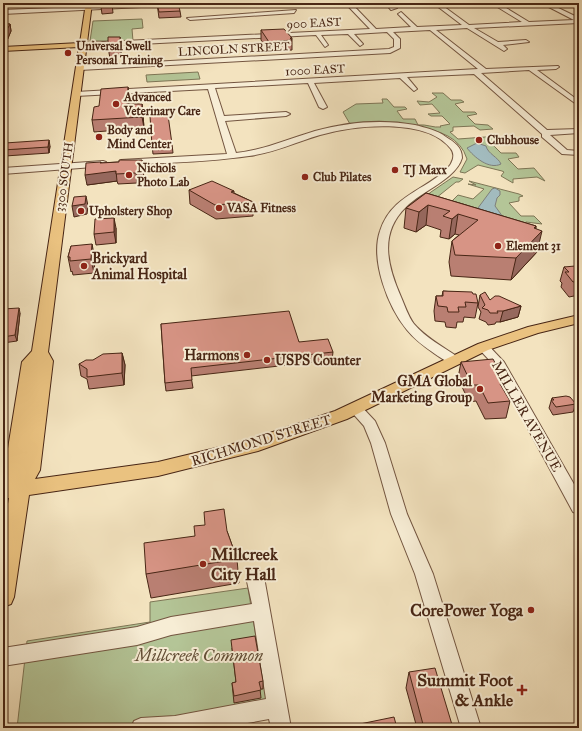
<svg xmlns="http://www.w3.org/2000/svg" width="582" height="731" viewBox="0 0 582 731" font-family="'IM FELL Great Primer',serif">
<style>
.green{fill:#b4c597;stroke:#7e7656}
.water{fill:#a2bbbe;stroke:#7e7f7a}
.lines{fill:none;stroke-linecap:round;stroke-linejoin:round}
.minor-casing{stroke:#735540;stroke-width:2}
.major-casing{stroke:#482615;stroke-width:2}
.minor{fill:#f7edd5;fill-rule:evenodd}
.major{fill:#eac280;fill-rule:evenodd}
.wall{fill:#b97f72;stroke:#482615}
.shaded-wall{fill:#96685d;stroke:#482615}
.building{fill:#d79485;stroke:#482615}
.poi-dot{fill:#8f2418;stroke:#f7edd5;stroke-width:1.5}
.labels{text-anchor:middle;stroke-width:4;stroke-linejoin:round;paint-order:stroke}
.far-street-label{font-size:12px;fill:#482615;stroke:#f7edd5}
.far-poi-label{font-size:12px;font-weight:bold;fill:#482615;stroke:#f7edd5;text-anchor:start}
.poi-label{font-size:14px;font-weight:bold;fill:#482615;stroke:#f7edd5;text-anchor:start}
.street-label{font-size:14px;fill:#482615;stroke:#f7edd5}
.near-poi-label{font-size:17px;font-weight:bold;fill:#482615;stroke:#f7edd5;text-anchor:end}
.near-park-label{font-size:17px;font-style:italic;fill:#634e36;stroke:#f7edd5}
</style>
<rect width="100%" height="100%" fill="#f3e3bf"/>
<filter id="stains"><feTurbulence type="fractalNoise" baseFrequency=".005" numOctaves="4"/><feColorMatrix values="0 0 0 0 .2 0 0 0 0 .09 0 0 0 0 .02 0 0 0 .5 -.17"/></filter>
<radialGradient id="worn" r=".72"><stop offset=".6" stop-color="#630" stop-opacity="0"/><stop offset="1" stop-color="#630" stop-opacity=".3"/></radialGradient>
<path class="green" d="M 142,19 L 143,28 L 132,29 L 133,41 L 90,41 L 93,21 Z
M 198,72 L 200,79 L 147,82 L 146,75 Z
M 432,93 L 443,93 L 451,100 L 461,100 L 464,102 L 455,104 L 463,112 L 475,112 L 477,114 L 467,116 L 475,124 L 488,125 L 493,129 L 480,130 L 474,126 L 453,127 L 453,131 L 450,132 L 458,139 L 499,136 L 504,142 L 492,144 L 501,153 L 516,153 L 519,157 L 508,159 L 518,169 L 534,168 L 545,181 L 537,177 L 513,179 L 513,183 L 501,176 L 504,172 L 502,171 L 478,165 L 465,173 L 460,172 L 467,159 C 454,116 384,129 350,124 L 343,112 L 356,104 L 383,103 L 382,99 L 387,99 L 394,107 L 405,107 L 407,109 L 397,111 L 403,119 L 415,119 L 418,125 C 427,124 433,128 441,127 L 440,126 L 450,124 L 442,116 L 431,116 L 428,114 L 440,113 L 432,104 L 420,105 L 417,101 L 429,102 L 437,97 Z
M 453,177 L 463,179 L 459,182 L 456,182 L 421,210 L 411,208 L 431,192 Z
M 469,181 L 519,194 L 523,196 L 519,197 L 519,201 L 509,203 L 521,216 L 534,216 L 542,224 L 526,222 L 514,234 L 466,205 L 452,201 L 458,195 L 473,199 L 484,189 L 468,184 L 476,185 Z
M 248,588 L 267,705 L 115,728 L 17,728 L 27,641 L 150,622 L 150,602 Z"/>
<path class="water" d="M 477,143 L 486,146 C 488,154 498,157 501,164 C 489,170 474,157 467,148 Z
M 495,188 L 500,191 L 500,195 L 497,198 L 495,206 L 503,217 L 475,212 L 492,189 Z"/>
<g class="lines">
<defs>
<path id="minor" d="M 181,3 L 220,3 L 3,14 L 3,10 Z
M 345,3 L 351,3 L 376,29 L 411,27 L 398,14 L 401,12 L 417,27 L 462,25 L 433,3 L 439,3 L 469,25 L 522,22 L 491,3 L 498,3 L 529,22 L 574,20 L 541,3 L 548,3 L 579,18 L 579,23 L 474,28 L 498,42 L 526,40 L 529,42 L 503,45 L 507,49 L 504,51 L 467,28 L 436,30 L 486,69 L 558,66 L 559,67 L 556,69 L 537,70 L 579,101 L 579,106 L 529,70 L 481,73 L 547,130 L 579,129 L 579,133 L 550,135 L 567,150 L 579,151 L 579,155 L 562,154 L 542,137 L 542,134 L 474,74 L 407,77 L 417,89 L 414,91 L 400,78 L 314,83 L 327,107 L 323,109 L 319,107 L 308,83 L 215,88 L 224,116 L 286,112 L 290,114 L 286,116 L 225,121 L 236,153 C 264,150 288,139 315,131 C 347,122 383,119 415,125 C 426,128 437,130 446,137 C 454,142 462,147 462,158 C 456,179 422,191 406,207 C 379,233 387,265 401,297 C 405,306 408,316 414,324 C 426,338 443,347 458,357 L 459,360 L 458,363 C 449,365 443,359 435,354 C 425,347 415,340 407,330 C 388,307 370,260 380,231 C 391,196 425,190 447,169 C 452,164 456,155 451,149 C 427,117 354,125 320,135 C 296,142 274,153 249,156 C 208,162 165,163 124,165 L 120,162 L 121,160 L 227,154 L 208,89 L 76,96 L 72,94 L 76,92 L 478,69 L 430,30 L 393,32 L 400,39 L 400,48 L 390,53 L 80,70 L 77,68 L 80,66 L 389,49 L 394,47 L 394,39 L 387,32 L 354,34 L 363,44 L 360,46 L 348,34 L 321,35 L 328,45 L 325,47 L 316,35 L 83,47 L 80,45 L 83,43 L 370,29 Z
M 385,3 L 391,3 L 397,8 L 391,10 Z
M 296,10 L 294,13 L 190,20 L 187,18 Z
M 103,161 L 106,162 L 106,166 L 3,174 L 3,168 Z
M 483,343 L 487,344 L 504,362 L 579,493 L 579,514 L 573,512 L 493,364 L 477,347 Z
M 355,403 L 360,405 L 375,421 L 385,443 L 407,514 L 433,574 L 481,728 L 461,728 L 415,574 L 391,514 L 371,443 L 364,426 L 348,408 L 350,405 Z
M 255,569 L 261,572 L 264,577 L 291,728 L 271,728 L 269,719 L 220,728 L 131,728 L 134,721 L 141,718 L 175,716 L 266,699 L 254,621 L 171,635 L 137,645 L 3,666 L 3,648 L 137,627 L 171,617 L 252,604 L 246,577 L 249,572 Z"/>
<path id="major" d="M 86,3 L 92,3 L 48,352 L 53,361 L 40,470 L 35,479 L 158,462 L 249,440 L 335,411 L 478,344 L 528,327 L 579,315 L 579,323 L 538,333 L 488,350 L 347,419 L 258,451 L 158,476 L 29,495 L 14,597 L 11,604 L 3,607 L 3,532 L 9,498 L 3,498 L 3,484 L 8,483 L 4,473 L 22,362 L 32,351 L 79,47 L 3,51 L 3,47 L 80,43 Z"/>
</defs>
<use href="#minor" class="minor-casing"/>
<use href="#major" class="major-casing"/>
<use href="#minor" class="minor"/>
<use href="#major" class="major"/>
</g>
<path class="wall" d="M 103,3 L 113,3 L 113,4 L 112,4 L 113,13 L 102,14 L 101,7 Z
M 157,3 L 180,11 L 181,17 L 159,18 Z
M 3,24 L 10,24 L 11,31 L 6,43 L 3,43 Z
M 261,30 L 292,38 L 292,50 L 269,51 L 261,40 Z
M 122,47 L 121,57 L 110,58 L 108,48 Z
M 129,98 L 129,104 L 143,115 L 144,128 L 94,132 L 92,120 L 99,106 Z
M 172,144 L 173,153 L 153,154 L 152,145 Z
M 50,146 L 49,153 L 5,156 L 3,150 Z
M 101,162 L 101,163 L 119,162 L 144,178 L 137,183 L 118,184 L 117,181 L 87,185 Z
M 189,190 L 234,191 L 234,193 L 253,202 L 253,216 L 216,219 L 190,204 Z
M 426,193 L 536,226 L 536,229 L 537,252 L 511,280 L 451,276 L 449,262 L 452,241 L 459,235 L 455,234 L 449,239 L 440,237 L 441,230 L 426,225 L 416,232 L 404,228 L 406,208 Z
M 116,228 L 116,243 L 96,245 L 94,234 Z
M 71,246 L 95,259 L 94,273 L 73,275 L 72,271 L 71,272 L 68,257 Z
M 564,267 L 579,270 L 579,295 L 569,297 L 561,287 L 562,283 L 560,281 Z
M 443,291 L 473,294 L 478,303 L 475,318 L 464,317 L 463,322 L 457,322 L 456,328 L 446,327 L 445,322 L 435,321 L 434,311 L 436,296 L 442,296 Z
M 480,295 L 490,300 L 521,306 L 518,317 L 500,322 L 496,322 L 495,324 L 488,325 L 486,322 L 479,319 L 481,312 L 478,307 Z
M 3,309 L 20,313 L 17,341 L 3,343 Z
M 161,324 L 299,342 L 333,352 L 332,360 L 191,376 L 193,388 L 166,391 L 165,383 Z
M 122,353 L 125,365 L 124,385 L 89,389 L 87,379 L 81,376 L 79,364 Z
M 461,362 L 506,383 L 504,392 L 510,401 L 506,418 L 485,419 L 476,401 L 469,402 L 458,378 Z
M 552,398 L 576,404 L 573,412 L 553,415 L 549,408 Z
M 227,531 L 237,559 L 239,583 L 151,598 L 146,574 L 195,536 Z
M 232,648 L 263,681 L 263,689 L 260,689 L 261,698 L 234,703 L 232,683 L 236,682 Z
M 409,672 L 453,728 L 417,728 L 406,688 Z"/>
<path class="shaded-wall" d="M 10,24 L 11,31 L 6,43 L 4,35 Z
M 120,37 L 122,47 L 121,57 L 120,47 Z
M 128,87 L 129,98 L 129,116 L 127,104 Z
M 142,104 L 143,115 L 144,128 L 142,117 Z
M 49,140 L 50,146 L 49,153 L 48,147 Z
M 142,160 L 144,178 L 137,183 L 136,173 Z
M 101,162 L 102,171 L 116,171 L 117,181 L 87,185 L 85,175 L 100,163 Z
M 86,196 L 88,206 L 87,214 L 74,217 L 72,206 Z
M 428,205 L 426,225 L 416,232 L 419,212 Z
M 458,214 L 455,234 L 449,239 L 452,219 Z
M 114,218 L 116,228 L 116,243 L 114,232 Z
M 536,226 L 533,240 L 542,231 L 537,252 L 511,280 L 516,258 L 534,228 Z
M 92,244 L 95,259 L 94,273 L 91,259 Z
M 521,306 L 518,317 L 500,322 L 503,311 Z
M 19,308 L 20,313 L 17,341 L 15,335 Z
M 122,353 L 125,365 L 124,385 L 122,373 Z"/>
<path class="building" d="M 112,3 L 112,6 L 101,7 L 102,4 Z
M 157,3 L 178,3 L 180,11 L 159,12 Z
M 3,24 L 10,24 L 4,35 L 3,36 Z
M 284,29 L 292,38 L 290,38 L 292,40 L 269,42 L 261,30 Z
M 108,37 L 120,37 L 120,47 L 108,48 Z
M 128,87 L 127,104 L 142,104 L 142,117 L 92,120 L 94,107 L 99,106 L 101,89 Z
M 168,115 L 172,144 L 152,145 L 150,116 Z
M 49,140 L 48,147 L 3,150 L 5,143 Z
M 119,160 L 142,160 L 143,169 L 136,173 L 116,174 L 116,171 L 85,175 L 86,163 L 101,162 L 100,163 L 119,162 Z
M 212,181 L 234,191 L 231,192 L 253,202 L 215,205 L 189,190 Z
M 426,193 L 536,226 L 534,228 L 542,231 L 516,258 L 455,255 L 452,241 L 478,220 L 458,214 L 452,219 L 443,216 L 450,211 L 428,205 L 419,212 L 406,208 Z
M 86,196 L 85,204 L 72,206 L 74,197 Z
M 114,218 L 114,232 L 94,234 L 95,219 Z
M 92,244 L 91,259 L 70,261 L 70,257 L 68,257 L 71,246 Z
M 575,266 L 579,270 L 579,281 L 573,282 L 565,272 L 569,272 L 564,267 Z
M 443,291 L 472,292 L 473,294 L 476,294 L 478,303 L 465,302 L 466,307 L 458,307 L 459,312 L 448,312 L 447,307 L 438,306 L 436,296 L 443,296 Z
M 485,292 L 490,300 L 495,296 L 499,296 L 521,306 L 503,311 L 497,311 L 498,313 L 490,313 L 488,310 L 482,308 L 485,305 L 480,295 Z
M 19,308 L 15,335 L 3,337 L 3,309 Z
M 289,311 L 299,342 L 328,339 L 333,352 L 191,368 L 192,380 L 165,383 L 161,324 Z
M 122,353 L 122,373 L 87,377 L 87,369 L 79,364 L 86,360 L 93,360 L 103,354 Z
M 493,359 L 506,383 L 500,384 L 510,401 L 488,403 L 479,385 L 472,385 L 461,362 Z
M 566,396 L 570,397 L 576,404 L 556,407 L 551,400 L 554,400 L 552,398 Z
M 224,509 L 227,531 L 237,559 L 146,574 L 144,543 L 195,536 L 194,526 L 205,525 L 204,512 Z
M 255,636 L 263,681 L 259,682 L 261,690 L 234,696 L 232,683 L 236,682 L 231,640 Z
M 435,668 L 453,728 L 424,728 L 409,672 Z
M 394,717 L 397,728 L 356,728 L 355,725 Z"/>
<g class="poi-dot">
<circle cx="68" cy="53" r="4"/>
<circle cx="116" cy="104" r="4"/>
<circle cx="99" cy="137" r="4"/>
<circle cx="479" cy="140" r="4"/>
<circle cx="395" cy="170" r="4"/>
<circle cx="129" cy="175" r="4"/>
<circle cx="305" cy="177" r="4"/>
<circle cx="219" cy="208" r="4"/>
<circle cx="81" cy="211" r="4"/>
<circle cx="498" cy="246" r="4"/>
<circle cx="84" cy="266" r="4"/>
<circle cx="247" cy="355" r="4"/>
<circle cx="267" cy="360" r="4"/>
<circle cx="480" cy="389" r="4"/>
<circle cx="203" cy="564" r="4"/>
<circle cx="531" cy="610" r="4"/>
<path d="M520 684h4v4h4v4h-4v4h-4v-4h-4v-4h4z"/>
</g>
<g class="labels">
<g class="far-street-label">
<text transform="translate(314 23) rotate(-3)" y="4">900 EAST</text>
<text transform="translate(234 49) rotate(-3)" y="4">LINCOLN STREET</text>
<text transform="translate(315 70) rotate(-3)" y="4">1000 EAST</text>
<text transform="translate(64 177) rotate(-82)" y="4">3300 SOUTH</text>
</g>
<g class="far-poi-label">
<text x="76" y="50">Universal Swell<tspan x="76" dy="14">Personal Training</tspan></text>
<text x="124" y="101">Advanced<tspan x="124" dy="14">Veterinary Care</tspan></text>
<text x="107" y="134">Body and<tspan x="107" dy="14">Mind Center</tspan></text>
<text x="487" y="144">Clubhouse</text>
<text x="137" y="172">Nichols<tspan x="137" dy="14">Photo Lab</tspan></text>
<text x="403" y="174">TJ Maxx</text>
<text x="313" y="181">Club Pilates</text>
<text x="227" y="212">VASA Fitness</text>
<text x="89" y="215">Upholstery Shop</text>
<text x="506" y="250">Element 31</text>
</g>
<g class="poi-label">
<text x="92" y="263">Brickyard<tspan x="92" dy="16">Animal Hospital</tspan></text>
<text x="239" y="360" text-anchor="end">Harmons</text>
<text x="275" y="365">USPS Counter</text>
<text x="472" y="386" text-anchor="end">GMA Global<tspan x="472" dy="16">Marketing Group</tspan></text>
</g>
<g class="street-label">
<text transform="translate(527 416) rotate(60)" y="5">MILLER AVENUE</text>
<text transform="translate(261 440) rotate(-17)" y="5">RICHMOND STREET</text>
</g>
<g class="near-poi-label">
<text x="211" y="560" text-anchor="start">Millcreek<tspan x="211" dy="20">City Hall</tspan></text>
<text x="523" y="616">CorePower Yoga</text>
<text x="513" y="686">Summit Foot<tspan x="513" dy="20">&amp; Ankle</tspan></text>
</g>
<g class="near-park-label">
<text x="199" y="661">Millcreek Common</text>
</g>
</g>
<rect width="582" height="731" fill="none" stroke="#f3e3bf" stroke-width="16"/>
<rect x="4" y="4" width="574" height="723" fill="none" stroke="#482615" stroke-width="2"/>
<rect x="8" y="8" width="566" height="715" fill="none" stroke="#482615"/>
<rect width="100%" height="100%" filter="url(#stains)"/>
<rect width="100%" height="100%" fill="url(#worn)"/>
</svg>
